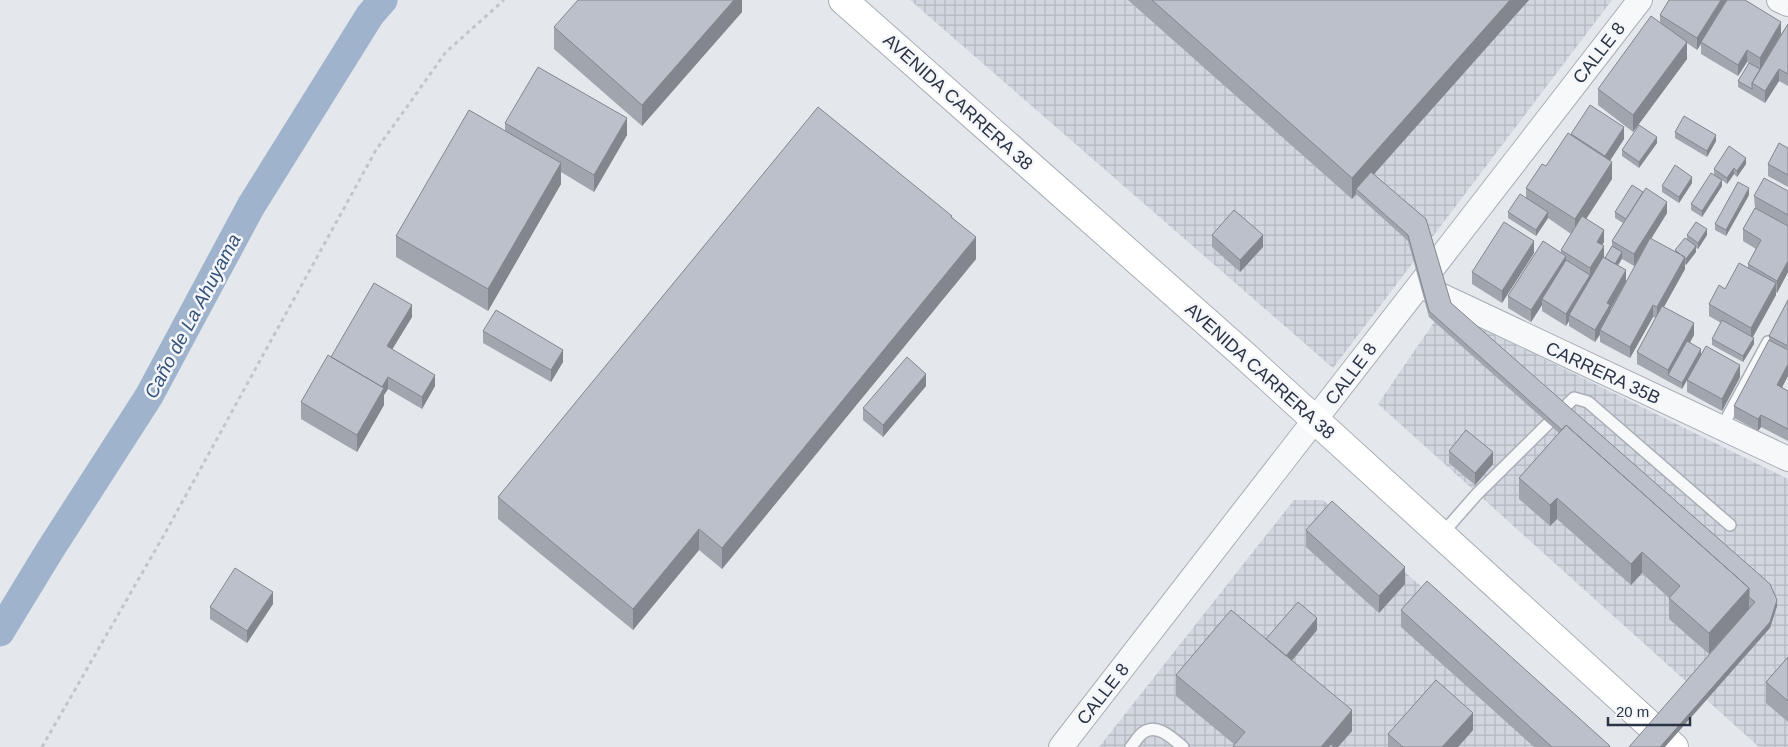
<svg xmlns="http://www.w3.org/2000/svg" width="1788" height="747" viewBox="0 0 1788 747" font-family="Arial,sans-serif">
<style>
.industrial{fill:url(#industrial-grid)}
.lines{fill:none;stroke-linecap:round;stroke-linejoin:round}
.canal{stroke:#9fb4cc;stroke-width:29}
.lane-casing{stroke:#a9aeb7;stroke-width:14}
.street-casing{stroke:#a9aeb7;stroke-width:26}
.secondary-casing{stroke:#a9aeb7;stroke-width:30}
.path{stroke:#c2c5cb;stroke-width:3;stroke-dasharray:4 4;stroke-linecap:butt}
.lane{stroke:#f7f8fa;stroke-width:11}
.street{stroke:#f7f8fa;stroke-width:24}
.secondary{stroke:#fff;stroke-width:28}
.wall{fill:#a1a5ae;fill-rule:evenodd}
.shaded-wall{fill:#83868d}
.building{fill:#bbc0ca;stroke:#83868d}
.labels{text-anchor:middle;stroke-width:5;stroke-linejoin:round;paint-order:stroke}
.street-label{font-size:18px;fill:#2b3445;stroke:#f4f6f9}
.water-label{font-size:19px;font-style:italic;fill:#34527a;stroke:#f4f6f9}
</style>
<defs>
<pattern id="industrial-grid" width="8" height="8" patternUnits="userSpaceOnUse" patternTransform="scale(1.25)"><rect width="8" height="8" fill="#d2d6de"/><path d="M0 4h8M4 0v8" fill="none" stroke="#b4b8c0"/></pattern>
</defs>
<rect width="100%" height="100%" fill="#e4e7ec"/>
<path class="industrial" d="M 910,0 L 1612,0 L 1333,368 Z
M 1443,309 L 1788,479 L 1788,747 L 1759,747 L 1378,404 Z
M 1294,500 L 1323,500 L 1604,747 L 1099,747 Z"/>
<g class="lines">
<path class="canal" d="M 0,632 L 50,550 L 149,396 L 251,206 L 370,15 L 383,0"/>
<defs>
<path id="lane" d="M 1721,429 L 1768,342
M 1441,535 L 1477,494 L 1574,398 L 1588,402 L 1730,525
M 1131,747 C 1135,742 1139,735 1144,732 C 1158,723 1173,739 1183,747"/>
<path id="street" d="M 1779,0 L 1788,4
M 1421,286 L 1788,459
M 1061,747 C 1255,499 1447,249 1640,0"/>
<path id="secondary" d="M 843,0 L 1244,355 L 1674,747"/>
</defs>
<use href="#lane" class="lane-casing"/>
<use href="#street" class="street-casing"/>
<use href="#secondary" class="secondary-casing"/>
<path class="path" d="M 42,747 L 164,535 L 376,150 L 446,52 L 504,0"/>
<use href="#lane" class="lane"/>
<use href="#street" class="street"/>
<use href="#secondary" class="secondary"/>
</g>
<path class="wall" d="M 742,0 L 742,12 L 642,126 L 554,49 L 554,27 Z
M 1128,0 L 1529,0 L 1374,174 L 1451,303 L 1777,606 L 1770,628 L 1728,633 L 1709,654 L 1669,619 L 1669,598 L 1642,573 L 1631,585 L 1557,519 L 1550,526 L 1519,499 L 1519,478 L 1559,433 L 1429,317 L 1408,241 L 1356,194 L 1352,199 Z
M 1660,15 L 1781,34 L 1788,24 L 1788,86 L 1779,81 L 1765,103 L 1738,87 L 1738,81 L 1749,63 L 1747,62 L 1738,76 L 1701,54 L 1701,43 L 1697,50 L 1687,43 L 1687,59 L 1633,132 L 1598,105 L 1598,89 L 1660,22 Z
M 505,123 L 627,135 L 594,192 L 561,172 L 561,184 L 488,311 L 396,257 L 396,236 L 505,131 Z
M 1675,132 L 1716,141 L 1707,157 L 1675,138 Z
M 1571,134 L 1624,139 L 1610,161 L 1612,179 L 1586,219 L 1604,242 L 1602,245 L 1604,257 L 1605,258 L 1612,246 L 1612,241 L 1623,223 L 1615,218 L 1615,212 L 1667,213 L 1651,239 L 1675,252 L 1675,250 L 1687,240 L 1687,235 L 1707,235 L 1698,249 L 1696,248 L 1696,252 L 1686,265 L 1685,264 L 1685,269 L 1664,307 L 1694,335 L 1690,342 L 1701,354 L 1740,377 L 1722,411 L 1687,392 L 1687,380 L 1682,389 L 1637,364 L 1637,352 L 1656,318 L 1653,317 L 1630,358 L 1600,342 L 1600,335 L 1595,342 L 1569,326 L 1569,321 L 1566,326 L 1542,311 L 1542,305 L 1531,322 L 1508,308 L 1508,296 L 1561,253 L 1561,250 L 1571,234 L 1548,218 L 1536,236 L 1508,218 L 1508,212 L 1526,198 L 1526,188 L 1546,166 L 1571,135 ZM 1644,251 L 1610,311 L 1618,266 L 1622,259 L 1634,266 Z
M 1657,143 L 1639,168 L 1622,156 L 1622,150 Z
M 1788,148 L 1788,187 L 1768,176 L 1768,164 Z
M 1746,164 L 1737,177 L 1734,174 L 1727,184 L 1722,180 L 1722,186 L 1702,217 L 1691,210 L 1691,204 L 1714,175 L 1714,169 Z
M 1692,183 L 1679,203 L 1662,192 L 1662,186 Z
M 1788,191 L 1788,272 L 1777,293 L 1776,292 L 1776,295 L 1753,337 L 1754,344 L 1743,362 L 1712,345 L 1712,339 L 1721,323 L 1709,316 L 1709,304 L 1748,267 L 1748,264 L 1756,249 L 1743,241 L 1743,229 L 1755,208 L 1754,196 Z
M 1749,195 L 1726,236 L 1715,230 L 1715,224 Z
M 952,217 L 976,259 L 722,569 L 699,550 L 633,630 L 498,519 L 498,497 Z
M 1212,235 L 1263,247 L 1240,272 L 1212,247 Z
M 1534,253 L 1502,303 L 1472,284 L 1472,272 Z
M 1788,300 L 1788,376 L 1782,387 L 1788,391 L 1788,441 L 1761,427 L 1758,431 L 1734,418 L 1734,406 L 1769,341 L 1769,336 Z
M 412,317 L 392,349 L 435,386 L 422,409 L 388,389 L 384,395 L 384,405 L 357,452 L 301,419 L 301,402 L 331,357 Z
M 483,331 L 563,362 L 551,382 L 483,343 Z
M 926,386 L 883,437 L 863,420 L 863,408 Z
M 1449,451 L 1493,464 L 1475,485 L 1449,463 Z
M 1306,530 L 1405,584 L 1379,613 L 1306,547 Z
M 273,604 L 247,643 L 210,619 L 210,607 Z
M 1401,610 L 1610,747 L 1534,747 L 1401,627 Z
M 1317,630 L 1292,660 L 1352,731 L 1338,747 L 1233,747 L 1235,745 L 1176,696 L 1176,675 L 1266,639 Z
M 1788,657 L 1788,722 L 1766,703 L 1766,682 Z
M 1473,730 L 1458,747 L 1388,747 L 1388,734 Z"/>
<path class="shaded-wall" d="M 734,0 L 742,0 L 742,12 L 642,126 L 642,105 Z
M 1510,0 L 1529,0 L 1359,191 L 1356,189 L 1356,194 L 1352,199 L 1352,178 Z
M 1721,0 L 1727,0 L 1701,42 L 1701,44 L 1697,50 L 1697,38 Z
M 1781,22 L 1781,34 L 1760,70 L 1760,58 Z
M 1687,42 L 1687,59 L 1633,132 L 1633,115 Z
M 1747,50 L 1747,62 L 1738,76 L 1738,65 Z
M 1779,69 L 1779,81 L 1765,103 L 1765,91 Z
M 627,118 L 627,135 L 594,192 L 594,175 Z
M 1624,127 L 1624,139 L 1605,168 L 1605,156 Z
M 1716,135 L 1716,141 L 1707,157 L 1707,151 Z
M 1657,137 L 1657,143 L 1639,168 L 1639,162 Z
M 1746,158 L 1746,164 L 1737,177 L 1737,171 Z
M 1612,162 L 1612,179 L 1575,236 L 1575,219 Z
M 561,163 L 561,184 L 488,311 L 488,289 Z
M 1734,168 L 1734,174 L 1727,184 L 1727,178 Z
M 1692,177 L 1692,183 L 1679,203 L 1679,197 Z
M 1722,180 L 1722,186 L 1702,217 L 1702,211 Z
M 1749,188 L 1749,195 L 1726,236 L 1726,230 Z
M 1667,202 L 1667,213 L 1634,266 L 1634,254 Z
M 1548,212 L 1548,218 L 1536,236 L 1536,230 Z
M 1707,229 L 1707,235 L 1698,249 L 1698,243 Z
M 1604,230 L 1604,242 L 1597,254 L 1597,242 Z
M 1263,235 L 1263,247 L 1240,272 L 1240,260 Z
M 976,237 L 976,259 L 722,569 L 722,548 Z
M 1534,241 L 1534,253 L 1502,303 L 1502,291 Z
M 1604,246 L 1604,258 L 1569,315 L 1569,321 L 1566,326 L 1566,314 L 1590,275 L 1590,268 Z
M 1696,246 L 1696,252 L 1686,265 L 1686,259 Z
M 1622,252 L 1622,258 L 1614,271 L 1614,265 Z
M 1566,256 L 1566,268 L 1542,299 L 1542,305 L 1531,322 L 1531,310 Z
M 1685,257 L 1685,269 L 1657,319 L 1657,307 Z
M 1788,261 L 1788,272 L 1777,293 L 1777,281 Z
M 1626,270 L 1626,282 L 1610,310 L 1610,317 L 1600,330 L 1600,334 L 1595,342 L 1595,330 L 1607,303 Z
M 1776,283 L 1776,295 L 1751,340 L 1751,328 Z
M 412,305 L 412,317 L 387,358 L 387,346 Z
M 1653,305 L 1653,317 L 1630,358 L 1630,347 Z
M 1694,323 L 1694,335 L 1671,377 L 1668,375 L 1668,370 Z
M 1754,338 L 1754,344 L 1743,362 L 1743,356 Z
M 1701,349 L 1701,355 L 1682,389 L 1682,383 Z
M 563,350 L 563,362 L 551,382 L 551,370 Z
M 1788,364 L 1788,376 L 1777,397 L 1777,385 Z
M 1740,365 L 1740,377 L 1722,411 L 1722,399 Z
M 926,374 L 926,386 L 883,437 L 883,425 Z
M 435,375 L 435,386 L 422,409 L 422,397 Z
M 388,377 L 388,389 L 384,395 L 384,405 L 357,452 L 357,435 L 379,391 Z
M 1761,415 L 1761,427 L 1758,431 L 1758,419 Z
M 1493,452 L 1493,464 L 1475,485 L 1475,473 Z
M 1557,498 L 1557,519 L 1550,526 L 1550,505 Z
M 699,529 L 699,550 L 633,630 L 633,609 Z
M 1642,552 L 1642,573 L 1631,585 L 1631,564 Z
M 1405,567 L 1405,584 L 1379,613 L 1379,596 Z
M 1749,588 L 1749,609 L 1709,654 L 1709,633 Z
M 273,592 L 273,604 L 247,643 L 247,631 Z
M 1777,600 L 1777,606 L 1770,628 L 1665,747 L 1660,747 Z
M 1317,618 L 1317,630 L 1281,674 L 1281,662 Z
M 1352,710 L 1352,731 L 1338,747 L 1321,747 Z
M 1473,713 L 1473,730 L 1458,747 L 1442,747 Z"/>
<path class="building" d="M 578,0 L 734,0 L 642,105 L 554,27 Z
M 1152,0 L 1510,0 L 1352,178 Z
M 1669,0 L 1721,0 L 1697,38 L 1660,15 Z
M 1727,0 L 1745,0 L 1781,22 L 1760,58 L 1747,50 L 1738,65 L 1701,42 Z
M 1651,16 L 1687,42 L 1633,115 L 1598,89 Z
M 1788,24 L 1788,74 L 1779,69 L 1765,91 L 1752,83 Z
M 1749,63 L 1760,69 L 1752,83 L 1752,89 L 1738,81 Z
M 538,67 L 627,118 L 594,175 L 505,123 Z
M 1590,105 L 1624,127 L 1605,156 L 1571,134 Z
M 818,107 L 952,216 L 951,217 L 976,237 L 722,548 L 699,529 L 633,609 L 498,497 Z
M 469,110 L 561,163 L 488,289 L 396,236 Z
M 1684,116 L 1716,135 L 1707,151 L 1675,132 Z
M 1639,125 L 1657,137 L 1639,162 L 1622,150 Z
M 1568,133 L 1612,162 L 1575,219 L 1526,188 L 1542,164 L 1546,166 Z
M 1779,143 L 1788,148 L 1788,175 L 1768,164 Z
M 1729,146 L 1746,158 L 1737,171 L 1734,168 L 1727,178 L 1714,169 Z
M 1675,165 L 1692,177 L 1679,197 L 1662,186 Z
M 1371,172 L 1426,219 L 1451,303 L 1770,584 L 1777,600 L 1770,622 L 1660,747 L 1629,747 L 1755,602 L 1749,597 L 1749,588 L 1566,425 L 1562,430 L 1429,311 L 1408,235 L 1356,189 Z
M 1711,173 L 1722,180 L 1702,211 L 1691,204 Z
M 1764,178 L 1788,191 L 1788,215 L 1754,196 Z
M 1738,182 L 1749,188 L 1726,230 L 1715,224 Z
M 1632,185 L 1643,192 L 1626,219 L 1615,212 Z
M 1646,188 L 1667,202 L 1634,254 L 1612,241 Z
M 1520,194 L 1548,212 L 1536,230 L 1508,212 Z
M 1755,208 L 1788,226 L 1788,261 L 1777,281 L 1748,264 L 1761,240 L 1743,229 Z
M 1234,210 L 1263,235 L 1240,260 L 1212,235 Z
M 1582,216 L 1604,230 L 1597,242 L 1604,246 L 1590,268 L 1561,250 Z
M 1504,222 L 1534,241 L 1502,291 L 1472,272 Z
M 1696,222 L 1707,229 L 1698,243 L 1687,235 Z
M 1650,238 L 1685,257 L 1657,307 L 1653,305 L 1630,347 L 1600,330 Z
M 1685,238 L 1696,246 L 1686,259 L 1675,250 Z
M 1543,241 L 1566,256 L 1531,310 L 1508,296 Z
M 1612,246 L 1622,252 L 1615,264 L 1605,258 Z
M 1603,257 L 1626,270 L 1607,303 L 1610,305 L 1595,330 L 1569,315 Z
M 1566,260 L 1590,275 L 1566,314 L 1542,299 Z
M 1739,263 L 1776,283 L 1751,328 L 1709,304 L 1719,285 L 1725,289 Z
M 374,283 L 412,305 L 387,346 L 435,375 L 422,397 L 388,377 L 382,387 L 331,357 Z
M 1788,300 L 1788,346 L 1769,336 Z
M 1662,306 L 1694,323 L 1668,370 L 1637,352 Z
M 496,310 L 563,350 L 551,370 L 483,331 Z
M 1722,320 L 1754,338 L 1743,356 L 1712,339 Z
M 1769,340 L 1788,350 L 1788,364 L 1777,385 L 1788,391 L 1788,429 L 1761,415 L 1758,419 L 1734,406 Z
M 1687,341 L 1701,349 L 1682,383 L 1668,375 Z
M 1706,346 L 1740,365 L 1722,399 L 1687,380 Z
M 328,355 L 384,388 L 357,435 L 301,402 Z
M 907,357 L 926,374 L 883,425 L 863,408 Z
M 1566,425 L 1749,588 L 1709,633 L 1669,598 L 1680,586 L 1642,552 L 1631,564 L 1557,498 L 1550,505 L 1519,478 Z
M 1466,430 L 1493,452 L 1475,473 L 1449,451 Z
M 1332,501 L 1405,567 L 1379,596 L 1306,530 Z
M 235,568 L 273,592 L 247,631 L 210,607 Z
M 1427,581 L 1610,746 L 1609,747 L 1552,747 L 1401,610 Z
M 1298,602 L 1317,618 L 1286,656 L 1266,639 Z
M 1231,610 L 1352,710 L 1321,747 L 1234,747 L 1233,746 L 1245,732 L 1176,675 Z
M 1788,657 L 1788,701 L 1766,682 Z
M 1436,680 L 1473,713 L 1442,747 L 1403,747 L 1388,734 Z
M 1331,744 L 1334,747 L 1328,747 Z"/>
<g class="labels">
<g class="street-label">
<text transform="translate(1599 53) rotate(-52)" y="6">CALLE 8</text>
<text transform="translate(958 102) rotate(42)" y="6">AVENIDA CARRERA 38</text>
<text transform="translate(1260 371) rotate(42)" y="6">AVENIDA CARRERA 38</text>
<text transform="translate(1603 373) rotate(25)" y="6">CARRERA 35B</text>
<text transform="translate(1351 374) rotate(-53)" y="6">CALLE 8</text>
<text transform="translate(1103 694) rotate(-52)" y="6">CALLE 8</text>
</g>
<g class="water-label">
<text transform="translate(192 316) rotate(-62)" y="7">Caño de La Ahuyama</text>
</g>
</g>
<path d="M1608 717v8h82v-8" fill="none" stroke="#2b3445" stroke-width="2.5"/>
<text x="1616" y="717" font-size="15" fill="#2b3445" stroke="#f4f6f9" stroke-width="4" paint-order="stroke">20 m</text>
</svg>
